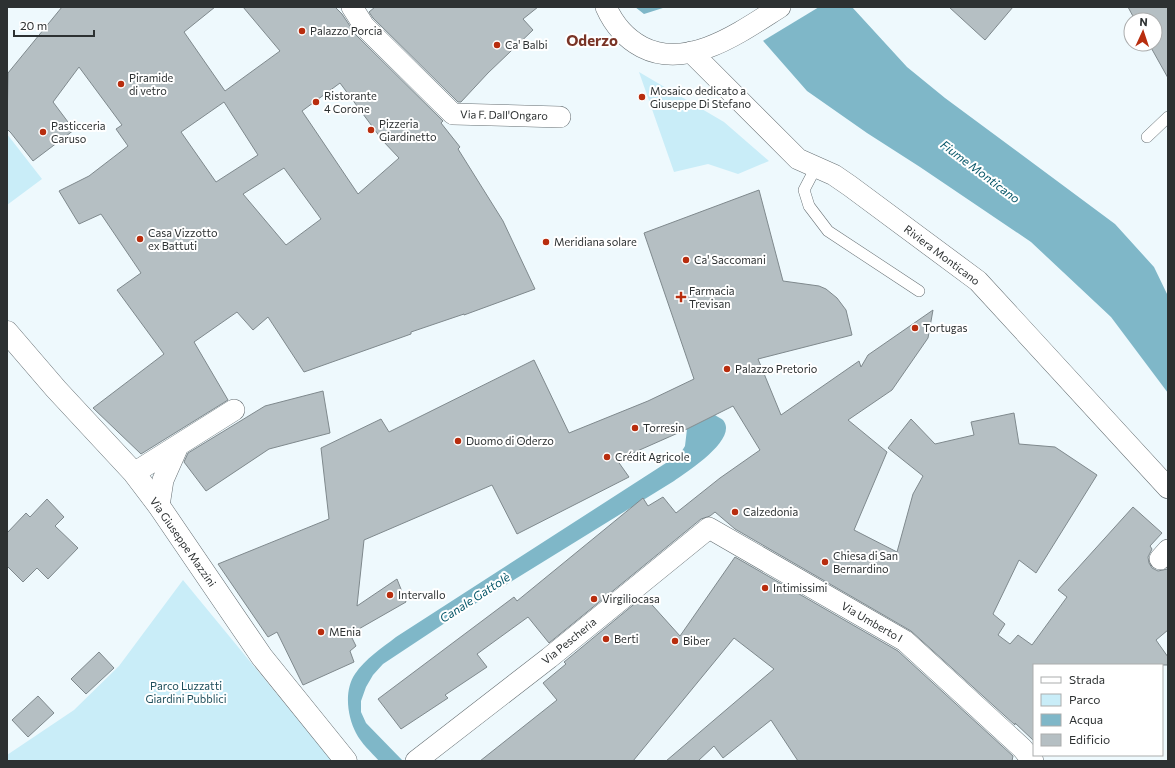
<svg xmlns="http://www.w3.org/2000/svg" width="1175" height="768" viewBox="0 0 1175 768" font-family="Commissioner,sans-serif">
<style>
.green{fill:#c9edf8}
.water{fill:#7fb7c8}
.pier{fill:#eef9fd}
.building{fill:#b5bfc3;stroke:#7f898d;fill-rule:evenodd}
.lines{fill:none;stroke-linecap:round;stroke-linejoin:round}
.lane-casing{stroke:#677074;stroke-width:12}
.street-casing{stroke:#677074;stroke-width:22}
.secondary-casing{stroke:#677074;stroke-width:23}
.lane{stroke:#fff;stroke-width:11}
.street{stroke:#fff;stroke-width:21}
.secondary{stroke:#fff;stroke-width:22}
.poi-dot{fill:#b82d0e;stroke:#fff;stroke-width:1.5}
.labels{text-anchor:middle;stroke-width:4;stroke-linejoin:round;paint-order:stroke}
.poi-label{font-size:11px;fill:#2d3132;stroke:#fff;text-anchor:start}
.street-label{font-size:11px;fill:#2d3132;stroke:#fff}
.park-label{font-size:11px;fill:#1e4e5b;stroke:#fff}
.water-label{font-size:12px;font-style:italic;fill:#075769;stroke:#fff}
.district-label{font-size:15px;font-weight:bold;fill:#793426;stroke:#fff}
</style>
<rect width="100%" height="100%" fill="#eef9fd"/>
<path class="green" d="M 639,72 L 724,122 L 769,161 L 738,174 L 708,164 L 674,172 Z
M 7,134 L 42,179 L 7,205 Z
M 183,580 L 332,761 L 7,761 L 7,755 L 74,710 L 119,666 Z"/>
<path class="water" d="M 635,7 L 666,7 L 644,14 Z
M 738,7 L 852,7 L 907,67 L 945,98 L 1115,224 L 1154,267 L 1168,296 L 1168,393 L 1111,317 L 1031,242 L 920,167 L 867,133 L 807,91 L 764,42 L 740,8 Z
M 715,415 C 717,417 721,418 723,420 C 739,439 687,472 674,481 L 457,615 L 383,664 L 373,675 L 366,687 L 361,701 L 361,712 L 366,723 L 403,761 L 379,761 C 371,752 361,743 356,733 C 347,716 344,690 355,674 C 365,659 382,648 396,637 L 680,454 L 685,446 L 687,429 Z"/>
<path class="pier" d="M 742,7 L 819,7 L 761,42 L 738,9 Z"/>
<path class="building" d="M 62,7 L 215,7 L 184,32 L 225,91 L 280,51 L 243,7 L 335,7 L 342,14 L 356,35 L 443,121 L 441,123 L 460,147 L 458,149 L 503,221 L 535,289 L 464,315 L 464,314 L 411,332 L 411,334 L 304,372 L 268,317 L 253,330 L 237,312 L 194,342 L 228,400 L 141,454 L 93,408 L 164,354 L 117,290 L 141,273 L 101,214 L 79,224 L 59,191 L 89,176 L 128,146 L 116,129 L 122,125 L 79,67 L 53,102 L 74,130 L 33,161 L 11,133 L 7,129 L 8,73 ZM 340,83 L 383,141 L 399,158 L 358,194 L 302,111 ZM 224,102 L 258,155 L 216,182 L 181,132 ZM 284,168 L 321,219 L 286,245 L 243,194 Z
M 375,7 L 538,7 L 523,19 L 533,30 L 488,73 L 461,102 L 458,102 L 373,18 L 369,12 Z
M 949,7 L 1013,7 L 985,40 Z
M 1128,7 L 1168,7 L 1168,78 L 1149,44 L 1155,44 L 1155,20 L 1135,20 Z
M 759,190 L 783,281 L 819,286 L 826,289 L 837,298 L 846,310 L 852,335 L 758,359 L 781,415 L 859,361 L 861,367 L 868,355 L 933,310 L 928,338 L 892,390 L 848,420 L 887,452 L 854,530 L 897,552 L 913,494 L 923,476 L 888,448 L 911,419 L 935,444 L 974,435 L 971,422 L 1014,413 L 1019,444 L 1055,447 L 1097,475 L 1036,573 L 1019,560 L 993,614 L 1005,624 L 998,635 L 1010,644 L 1018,635 L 1032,645 L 1067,597 L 1058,590 L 1133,507 L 1162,533 L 1150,546 L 1152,549 L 1148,557 L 1149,563 L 1152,568 L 1158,571 L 1163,570 L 1167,569 L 1168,570 L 1168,630 L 1156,640 L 1168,657 L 1168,665 L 1034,665 L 1034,741 L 1015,723 L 1015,725 L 911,631 L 735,529 L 715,512 L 710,516 L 701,519 L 549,643 L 528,617 L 477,654 L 487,667 L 445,695 L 448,698 L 401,729 L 378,699 L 514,597 L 517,601 L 643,498 L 648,506 L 663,497 L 676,513 L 720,478 L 760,450 L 733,406 L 687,429 L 617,460 L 629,477 L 517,534 L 492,485 L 364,540 L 357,606 L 397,579 L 406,602 L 350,634 L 356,646 L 350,651 L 354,662 L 303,685 L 277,632 L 268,637 L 218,564 L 329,519 L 321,448 L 381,419 L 389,432 L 534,360 L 569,433 L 648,401 L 694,379 L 644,233 Z
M 323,391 L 330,433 L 269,449 L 206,491 L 184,462 L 188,453 L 265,406 Z
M 47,499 L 64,517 L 55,526 L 78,548 L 48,579 L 37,568 L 23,582 L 7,566 L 7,533 L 26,513 L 30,517 Z
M 735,557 L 898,651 L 1013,756 L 1012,761 L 798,761 L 771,720 L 723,758 L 714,746 L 698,761 L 666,761 L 774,669 L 734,638 L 633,761 L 480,761 L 557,700 L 543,683 L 566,664 L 564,662 L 644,596 L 680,636 Z
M 99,652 L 114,668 L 86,694 L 71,679 Z
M 38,696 L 54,713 L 28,737 L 12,720 Z"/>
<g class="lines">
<defs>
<path id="lane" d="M 1147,137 L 1168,117
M 816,167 L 804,190 L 809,206 L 828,231 L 919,291"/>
<path id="street" d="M 352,7 L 364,26 L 453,114 L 560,117
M 606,7 C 614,25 625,38 642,47 C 688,71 742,31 780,7
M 691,52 L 798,159 L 834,175 L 850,186 L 978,281 L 1168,488
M 134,473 L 234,410
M 159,506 L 163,480 L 178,446
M 1160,559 L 1168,550
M 416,761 L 549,658 L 709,528 L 905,641 L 1022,748 L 1033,761"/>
<path id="secondary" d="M 7,332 L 56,389 L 134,473 L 159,506 L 262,657 L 346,761"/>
</defs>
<use href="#lane" class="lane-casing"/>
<use href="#street" class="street-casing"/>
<use href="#secondary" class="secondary-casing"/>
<use href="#lane" class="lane"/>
<use href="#street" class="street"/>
<use href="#secondary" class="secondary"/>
</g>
<g class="poi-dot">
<circle cx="302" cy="31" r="4"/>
<circle cx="497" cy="45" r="4"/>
<circle cx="121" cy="84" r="4"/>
<circle cx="642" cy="97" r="4"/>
<circle cx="316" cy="102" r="4"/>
<circle cx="371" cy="130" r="4"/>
<circle cx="43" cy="132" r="4"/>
<circle cx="140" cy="239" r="4"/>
<circle cx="546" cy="242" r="4"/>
<circle cx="686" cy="260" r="4"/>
<path d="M679 291h4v4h4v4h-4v4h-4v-4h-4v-4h4z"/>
<circle cx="915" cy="328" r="4"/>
<circle cx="727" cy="369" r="4"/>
<circle cx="635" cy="428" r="4"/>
<circle cx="458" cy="441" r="4"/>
<circle cx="607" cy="457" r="4"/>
<circle cx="735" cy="512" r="4"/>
<circle cx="825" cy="562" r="4"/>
<circle cx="765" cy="588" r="4"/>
<circle cx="390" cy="595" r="4"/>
<circle cx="594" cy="599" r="4"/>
<circle cx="321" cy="632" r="4"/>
<circle cx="606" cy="639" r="4"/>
<circle cx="675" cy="641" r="4"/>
</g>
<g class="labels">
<g class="poi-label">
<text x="310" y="35">Palazzo Porcia</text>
<text x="505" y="49">Ca' Balbi</text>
<text x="129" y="82">Piramide<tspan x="129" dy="13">di vetro</tspan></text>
<text x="650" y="95">Mosaico dedicato a<tspan x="650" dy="13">Giuseppe Di Stefano</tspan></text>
<text x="324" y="100">Ristorante<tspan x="324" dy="13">4 Corone</tspan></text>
<text x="379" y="128">Pizzeria<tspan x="379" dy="13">Giardinetto</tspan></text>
<text x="51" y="130">Pasticceria<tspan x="51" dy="13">Caruso</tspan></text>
<text x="148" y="237">Casa Vizzotto<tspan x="148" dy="13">ex Battuti</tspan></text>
<text x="554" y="246">Meridiana solare</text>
<text x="694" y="264">Ca' Saccomani</text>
<text x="689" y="295">Farmacia<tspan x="689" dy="13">Trevisan</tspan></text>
<text x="923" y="332">Tortugas</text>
<text x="735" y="373">Palazzo Pretorio</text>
<text x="643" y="432">Torresin</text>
<text x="466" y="445">Duomo di Oderzo</text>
<text x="615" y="461">Crédit Agricole</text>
<text x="743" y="516">Calzedonia</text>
<text x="833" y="560">Chiesa di San<tspan x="833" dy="13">Bernardino</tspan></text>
<text x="773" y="592">Intimissimi</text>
<text x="398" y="599">Intervallo</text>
<text x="602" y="603">Virgiliocasa</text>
<text x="329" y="636">MEnia</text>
<text x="614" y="643">Berti</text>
<text x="683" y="645">Biber</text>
</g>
<g class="street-label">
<text transform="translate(504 115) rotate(1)" y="4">Via F. Dall'Ongaro</text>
<text transform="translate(942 255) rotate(37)" y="4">Riviera Monticano</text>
<text transform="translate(183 542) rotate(55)" y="4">Via Giuseppe Mazzini</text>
<text transform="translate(872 622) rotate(30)" y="4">Via Umberto I</text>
<text transform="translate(569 641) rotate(-39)" y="4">Via Pescheria</text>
</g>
<g class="park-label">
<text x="186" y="690">Parco Luzzatti<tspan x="186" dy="13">Giardini Pubblici</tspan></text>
</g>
<g class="water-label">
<text transform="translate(980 172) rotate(37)" y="4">Fiume Monticano</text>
<text transform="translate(475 598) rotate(-33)" y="4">Canale Gattolè</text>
</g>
<g class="district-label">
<text x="592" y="46">Oderzo</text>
</g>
</g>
<rect width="1175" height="768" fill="none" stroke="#2d3132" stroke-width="16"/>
<rect x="1033" y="664" width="130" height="92" fill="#ffffff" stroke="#abadad"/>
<rect x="1041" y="677" width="20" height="6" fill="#ffffff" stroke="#abadad"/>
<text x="1069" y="684" font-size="12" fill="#2d3132">Strada</text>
<rect x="1041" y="694" width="20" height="12" fill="#c9edf8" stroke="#abadad"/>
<text x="1069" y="704" font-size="12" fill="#2d3132">Parco</text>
<rect x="1041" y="714" width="20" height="12" fill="#7fb7c8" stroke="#abadad"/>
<text x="1069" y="724" font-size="12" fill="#2d3132">Acqua</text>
<rect x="1041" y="734" width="20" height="12" fill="#b5bfc3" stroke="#abadad"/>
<text x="1069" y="744" font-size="12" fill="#2d3132">Edificio</text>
<g transform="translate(1143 32) rotate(3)"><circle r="19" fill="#ffffff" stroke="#abadad"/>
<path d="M0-3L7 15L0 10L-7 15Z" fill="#b82d0e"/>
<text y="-6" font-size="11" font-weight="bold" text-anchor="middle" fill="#2d3132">N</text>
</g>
<path d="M14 30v6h80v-6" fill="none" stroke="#2d3132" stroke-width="2"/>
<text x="20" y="30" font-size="12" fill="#2d3132" stroke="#ffffff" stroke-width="3" paint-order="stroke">20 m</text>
</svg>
